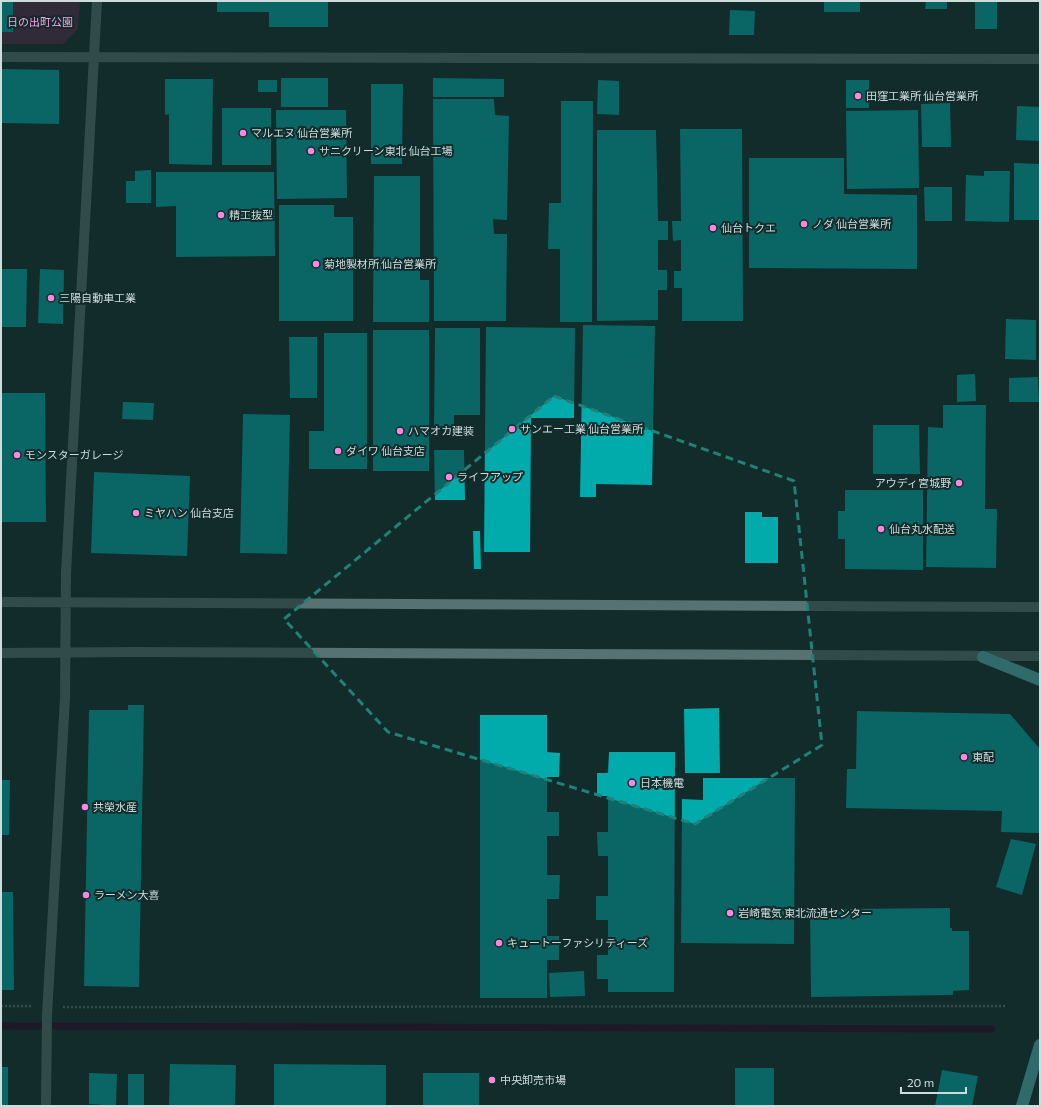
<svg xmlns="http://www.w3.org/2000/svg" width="1041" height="1107" viewBox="0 0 1041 1107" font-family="Commissioner,'Noto Sans JP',sans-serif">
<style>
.green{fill:#542849}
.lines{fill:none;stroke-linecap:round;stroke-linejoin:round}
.stream{stroke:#300127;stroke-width:7}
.building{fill:#01aaab}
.path{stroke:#607575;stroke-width:2.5;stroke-dasharray:2 2;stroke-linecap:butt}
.minor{stroke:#577272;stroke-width:10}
.highway{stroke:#54b7b8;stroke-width:12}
.marked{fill:none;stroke:#228079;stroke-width:3;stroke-dasharray:8 5;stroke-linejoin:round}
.poi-dot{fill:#fe86e0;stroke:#122c2c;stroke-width:1.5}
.labels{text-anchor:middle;stroke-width:4;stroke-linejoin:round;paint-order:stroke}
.park-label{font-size:11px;fill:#fe9ee5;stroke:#122c2c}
.poi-label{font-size:11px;fill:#cedcdc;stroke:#122c2c;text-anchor:start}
</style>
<rect width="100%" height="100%" fill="#122c2c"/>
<path class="green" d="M 1,1 L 80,1 L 78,29 L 63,44 L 1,44 Z"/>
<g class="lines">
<path class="stream" d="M 1,1026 L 992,1029"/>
</g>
<path class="building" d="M 1,1 L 13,1 L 13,32 L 1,32 Z
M 217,1 L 328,1 L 328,27 L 269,27 L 269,12 L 217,12 Z
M 824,1 L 860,1 L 860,12 L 824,12 Z
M 926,1 L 947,1 L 947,9 L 925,9 Z
M 975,1 L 997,1 L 997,29 L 975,29 Z
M 730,10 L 755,11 L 754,35 L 729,35 Z
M 1,69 L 59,70 L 59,124 L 1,123 Z
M 281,78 L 328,78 L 328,107 L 281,107 Z
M 433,78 L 504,79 L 504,97 L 433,97 Z
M 165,79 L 213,79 L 212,165 L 169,164 L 169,114 L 165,115 Z
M 258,80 L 277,80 L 277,92 L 258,92 Z
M 598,80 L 619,81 L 619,115 L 597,114 Z
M 846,80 L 869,80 L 869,108 L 846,108 Z
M 371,84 L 403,84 L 402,164 L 371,164 Z
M 433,99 L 494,99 L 495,115 L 509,116 L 507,220 L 493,219 L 494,234 L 507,234 L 506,321 L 434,321 Z
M 561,101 L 593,101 L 592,322 L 560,322 L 560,249 L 548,249 L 549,203 L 561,203 Z
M 950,103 L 951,147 L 922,147 L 921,104 Z
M 1017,106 L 1040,107 L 1040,141 L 1016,140 Z
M 222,108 L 271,108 L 271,165 L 222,165 Z
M 276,110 L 346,110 L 347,198 L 277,199 Z
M 918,110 L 919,188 L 847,189 L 846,111 Z
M 680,129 L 742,129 L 743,321 L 682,321 L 682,288 L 674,288 L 674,271 L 681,271 L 681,240 L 673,241 L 672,221 L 681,221 Z
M 597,130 L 656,130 L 658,221 L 668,221 L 668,240 L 658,240 L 658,270 L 667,270 L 667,290 L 658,290 L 658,320 L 597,321 Z
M 749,158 L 844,158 L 844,194 L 917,195 L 917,269 L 749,268 Z
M 1014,163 L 1040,164 L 1040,220 L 1014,220 Z
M 151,170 L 151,203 L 126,203 L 126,181 L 135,181 L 135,171 Z
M 984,171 L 1010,171 L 1009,222 L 965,221 L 966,175 L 984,176 Z
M 156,172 L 274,172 L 275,256 L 176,257 L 176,206 L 156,207 Z
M 374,176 L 420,176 L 420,280 L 429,280 L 429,322 L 373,322 Z
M 924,187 L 952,187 L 952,221 L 925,221 Z
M 279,205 L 334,205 L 334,217 L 353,217 L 353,321 L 279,321 Z
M 1,269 L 27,269 L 26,327 L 1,327 Z
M 40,269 L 64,270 L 63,324 L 38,323 Z
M 1006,319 L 1036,320 L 1036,360 L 1005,359 Z
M 583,325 L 655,326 L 652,485 L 596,484 L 596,497 L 580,497 Z
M 486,327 L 575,328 L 574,418 L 531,418 L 530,552 L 484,552 Z
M 435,328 L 480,328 L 480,415 L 454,415 L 454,430 L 434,430 Z
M 373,330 L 429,330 L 429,471 L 373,471 Z
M 324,333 L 367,333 L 367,469 L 309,469 L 309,431 L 324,431 Z
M 289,337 L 317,337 L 317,398 L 290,398 Z
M 975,374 L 976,401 L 957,402 L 957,375 Z
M 1038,377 L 1039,402 L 1009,402 L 1009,378 Z
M 1,393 L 45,393 L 46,522 L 1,522 Z
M 123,402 L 154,403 L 153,420 L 122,419 Z
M 943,405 L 986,405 L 985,509 L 997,509 L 996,568 L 926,567 L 928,427 L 943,428 Z
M 243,414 L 290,415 L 287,554 L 240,553 Z
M 873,425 L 919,425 L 920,474 L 873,474 Z
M 434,450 L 464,450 L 465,500 L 435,500 Z
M 94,472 L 190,476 L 187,556 L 91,553 Z
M 845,490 L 923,490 L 923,570 L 845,569 L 845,539 L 838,539 L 838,511 L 845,511 Z
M 745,512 L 762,512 L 762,517 L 778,517 L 778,563 L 745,563 Z
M 473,531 L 480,531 L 481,569 L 474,569 Z
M 128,705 L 144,705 L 139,987 L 84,986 L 89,710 L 128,710 Z
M 719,708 L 720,773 L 685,773 L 684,709 Z
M 857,711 L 1010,714 L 1040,749 L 1039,833 L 1001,832 L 1002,811 L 846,808 L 847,769 L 856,769 Z
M 480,715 L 547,715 L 547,752 L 560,753 L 559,777 L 547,777 L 547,812 L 559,812 L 559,836 L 547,836 L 547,875 L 560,875 L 559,899 L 547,899 L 547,936 L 559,936 L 559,960 L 547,960 L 547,998 L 480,998 Z
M 609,752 L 675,752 L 674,992 L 608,992 L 608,979 L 597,979 L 597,955 L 608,955 L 608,920 L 596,920 L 596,896 L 608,896 L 608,856 L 598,856 L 597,832 L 608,832 L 608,796 L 597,796 L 597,773 L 608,773 Z
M 703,778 L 795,778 L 794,944 L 681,943 L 682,799 L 703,800 Z
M 1,780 L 10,780 L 9,835 L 1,835 Z
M 1011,839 L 1036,844 L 1022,895 L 996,887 Z
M 1,892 L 13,892 L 14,990 L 1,990 Z
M 950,908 L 950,928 L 952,928 L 952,931 L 969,931 L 969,990 L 953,991 L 953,995 L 811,997 L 810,913 L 838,913 L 838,909 Z
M 584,971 L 585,996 L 550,997 L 549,973 Z
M 170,1064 L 236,1065 L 235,1106 L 169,1106 Z
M 274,1064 L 386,1065 L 386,1106 L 274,1106 Z
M 1,1067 L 8,1067 L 8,1106 L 1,1106 Z
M 735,1068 L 774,1068 L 774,1106 L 735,1106 Z
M 942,1070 L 978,1076 L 972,1106 L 935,1106 Z
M 89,1073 L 117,1074 L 116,1106 L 89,1104 Z
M 423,1073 L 479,1073 L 479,1106 L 423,1106 Z
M 128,1074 L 144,1074 L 144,1106 L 128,1106 Z"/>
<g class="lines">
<path class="path" d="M 1,1006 L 32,1006
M 63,1007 L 1006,1006"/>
<path class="minor" d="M 1,57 L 1040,59
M 1,602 L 1040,607
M 1,653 L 134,652 L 1040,656
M 46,1106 L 47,1015 L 65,698 L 66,573 L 97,1"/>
<path class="highway" d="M 983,657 L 1040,680
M 1022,1106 L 1040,1045"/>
</g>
<path d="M0 0H1041V1107H0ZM 554,396 L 794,481 L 822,745 L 695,824 L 388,732 L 284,619 Z" fill="#122c2c" fill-opacity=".55" fill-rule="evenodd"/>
<path class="marked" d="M 554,396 L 794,481 L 822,745 L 695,824 L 388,732 L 284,619 Z"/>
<g class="poi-dot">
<circle cx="858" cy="96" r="4"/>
<circle cx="243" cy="133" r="4"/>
<circle cx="311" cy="151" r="4"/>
<circle cx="221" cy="215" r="4"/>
<circle cx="804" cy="224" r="4"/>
<circle cx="713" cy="228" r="4"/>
<circle cx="316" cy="264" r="4"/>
<circle cx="51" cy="298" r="4"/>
<circle cx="512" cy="429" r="4"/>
<circle cx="400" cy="431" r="4"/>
<circle cx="338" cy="451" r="4"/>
<circle cx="17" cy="455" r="4"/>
<circle cx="449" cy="477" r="4"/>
<circle cx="959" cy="483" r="4"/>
<circle cx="136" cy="513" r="4"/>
<circle cx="881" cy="529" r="4"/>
<circle cx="964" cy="757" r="4"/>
<circle cx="632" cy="783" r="4"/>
<circle cx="85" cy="807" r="4"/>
<circle cx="86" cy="895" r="4"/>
<circle cx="730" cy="913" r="4"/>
<circle cx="499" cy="943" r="4"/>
<circle cx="492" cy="1080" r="4"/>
</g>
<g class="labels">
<g class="park-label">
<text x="40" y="26">日の出町公園</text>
</g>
<g class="poi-label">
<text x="866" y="100">田窪工業所 仙台営業所</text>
<text x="251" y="137">マルエヌ 仙台営業所</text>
<text x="319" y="155">サニクリーン東北 仙台工場</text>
<text x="229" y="219">精工抜型</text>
<text x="812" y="228">ノダ 仙台営業所</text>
<text x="721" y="232">仙台トクエ</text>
<text x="324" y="268">菊地製材所 仙台営業所</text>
<text x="59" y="302">三陽自動車工業</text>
<text x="520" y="433">サンエー工業 仙台営業所</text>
<text x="408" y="435">ハマオカ建装</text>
<text x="346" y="455">ダイワ 仙台支店</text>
<text x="25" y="459">モンスターガレージ</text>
<text x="457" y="481">ライフアップ</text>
<text x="951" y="487" text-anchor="end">アウディ宮城野</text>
<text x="144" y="517">ミヤハン 仙台支店</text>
<text x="889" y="533">仙台丸水配送</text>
<text x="972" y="761">東配</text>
<text x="640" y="787">日本機電</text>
<text x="93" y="811">共榮水産</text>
<text x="94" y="899">ラーメン大喜</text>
<text x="738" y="917">岩崎電気 東北流通センター</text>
<text x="507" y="947">キュートーファシリティーズ</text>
<text x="500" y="1084">中央卸売市場</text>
</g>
</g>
<rect width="1041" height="1107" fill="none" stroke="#cedcdc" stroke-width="4"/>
<path d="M901 1087v6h65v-6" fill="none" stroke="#cedcdc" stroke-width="2"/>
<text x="907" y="1087" font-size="12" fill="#cedcdc" stroke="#122c2c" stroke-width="3" paint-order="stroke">20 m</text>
</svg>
